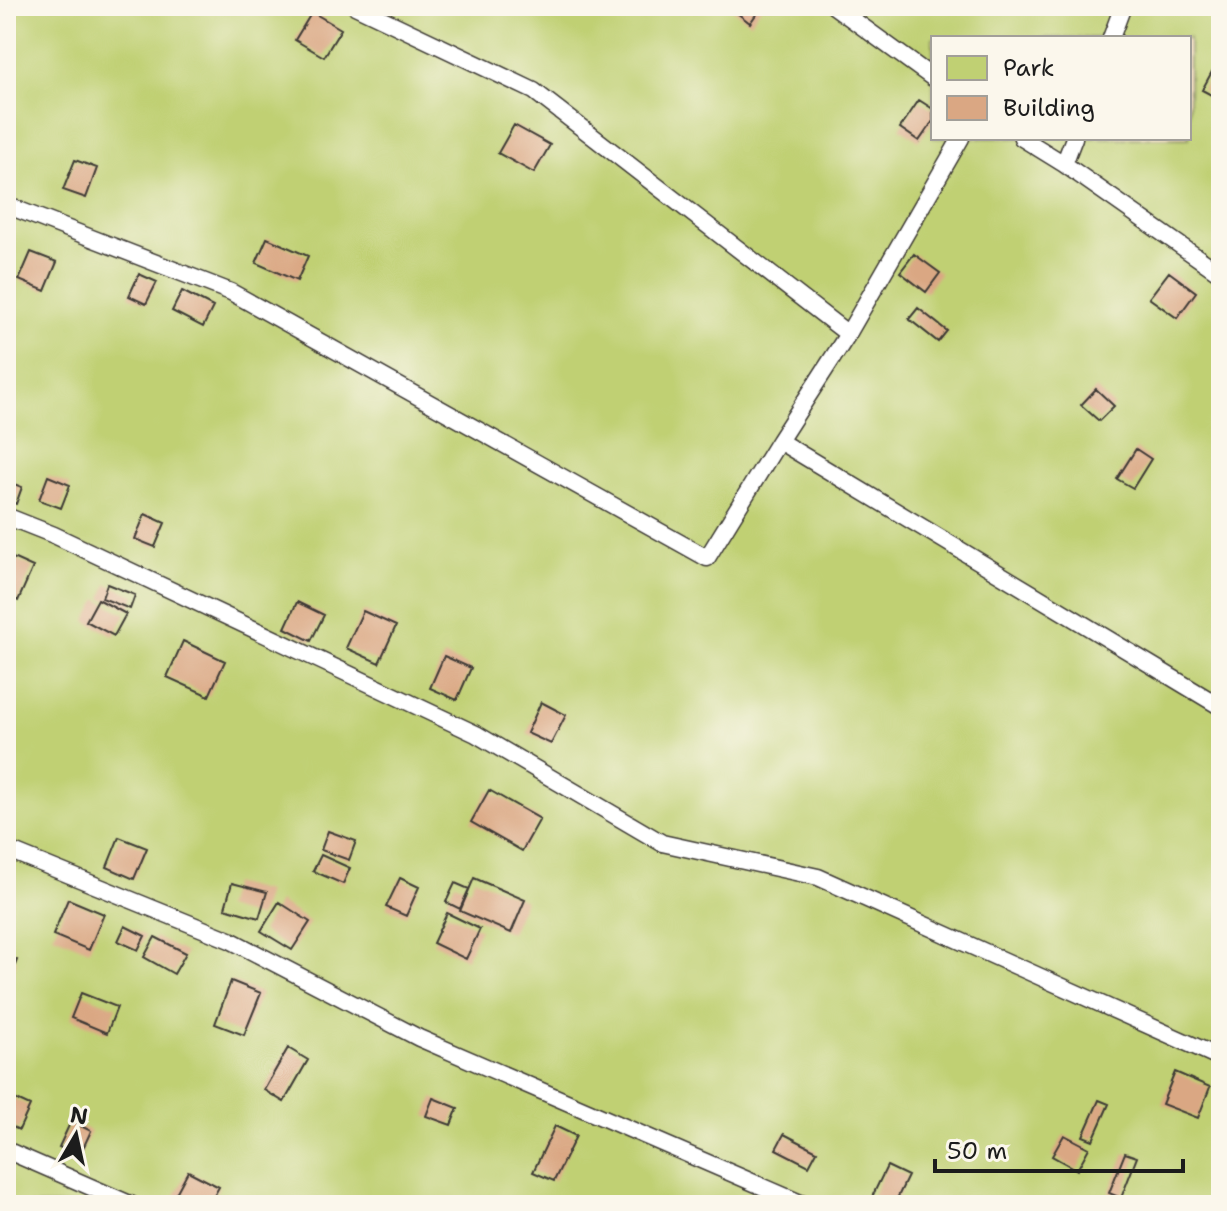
<svg xmlns="http://www.w3.org/2000/svg" width="1227" height="1211" viewBox="0 0 1227 1211" font-family="'Shantell Sans',sans-serif">
<style>
.green{fill:#c0d073;stroke:#6e7648;stroke-width:2;fill-rule:evenodd}
.building{fill:#daa783}
.lines{fill:none;stroke-linecap:round;stroke-linejoin:round}
.service-casing{stroke:#3c3934;stroke-width:19}
.service{stroke:#fff;stroke-width:16}
</style>
<rect width="100%" height="100%" fill="#fbf7ec"/>
<filter id="ink" filterUnits="userSpaceOnUse"><feTurbulence type="fractalNoise" baseFrequency=".0125" numOctaves="2"/><feDisplacementMap in="SourceGraphic" scale="16" xChannelSelector="R" yChannelSelector="G"/><feConvolveMatrix kernelMatrix="1 2 1 2 8 2 1 2 1" color-interpolation-filters="sRGB"/></filter>
<filter id="wash" filterUnits="userSpaceOnUse"><feTurbulence type="fractalNoise" baseFrequency=".006" numOctaves="4" result="noise"/><feDisplacementMap in="SourceGraphic" scale="32" xChannelSelector="R" yChannelSelector="G"/><feGaussianBlur stdDeviation="1.8" result="paint"/><feColorMatrix in="noise" values="0 0 0 0 0 0 0 0 0 0 0 0 0 0 0 0 0 1.4 0 .05"/><feComposite in="paint" operator="in"/></filter>
<g filter="url(#wash)">
<rect width="100%" height="100%" fill="#f3dbbc"/>
<path class="green" d="M 6,6 L 1221,6 L 1221,1205 L 6,1205 ZM 933,38 L 1189,38 L 1189,138 L 933,138 Z"/>
<g id="blocks">
<path class="building" d="M 728,6 L 762,6 L 750,23 Z
M 312,12 L 341,29 L 324,57 L 295,40 Z
M 1221,55 L 1221,100 L 1202,90 Z
M 919,100 L 933,109 L 933,121 L 919,141 L 900,128 Z
M 514,125 L 550,145 L 534,173 L 498,153 Z
M 75,160 L 97,168 L 86,198 L 63,190 Z
M 267,238 L 308,256 L 297,281 L 256,263 Z
M 31,252 L 57,262 L 45,291 L 19,280 Z
M 914,254 L 940,273 L 926,292 L 900,272 Z
M 1169,272 L 1196,292 L 1177,318 L 1149,298 Z
M 139,274 L 157,282 L 146,304 L 129,296 Z
M 182,291 L 213,307 L 203,327 L 172,311 Z
M 918,308 L 947,331 L 938,342 L 909,319 Z
M 6,368 L 15,370 L 9,391 L 6,390 Z
M 1096,389 L 1114,406 L 1099,421 L 1081,405 Z
M 1136,449 L 1151,459 L 1133,488 L 1117,479 Z
M 48,476 L 70,485 L 61,508 L 39,500 Z
M 6,481 L 22,487 L 16,504 L 6,500 Z
M 145,514 L 165,523 L 155,547 L 135,539 Z
M 6,555 L 33,567 L 18,601 L 6,595 Z
M 107,584 L 135,595 L 130,609 L 102,598 Z
M 98,599 L 126,614 L 114,636 L 86,621 Z
M 297,602 L 324,615 L 311,641 L 285,628 Z
M 363,611 L 396,626 L 379,663 L 346,648 Z
M 183,641 L 225,661 L 209,696 L 167,677 Z
M 444,656 L 471,668 L 457,700 L 430,688 Z
M 541,702 L 566,715 L 551,744 L 527,733 Z
M 489,790 L 540,819 L 522,851 L 471,822 Z
M 328,831 L 356,841 L 349,860 L 321,850 Z
M 119,837 L 147,848 L 134,879 L 107,867 Z
M 321,855 L 350,868 L 343,884 L 313,871 Z
M 400,878 L 419,887 L 406,916 L 386,907 Z
M 474,878 L 525,900 L 511,933 L 460,911 Z
M 232,883 L 267,892 L 259,918 L 225,908 Z
M 455,883 L 469,889 L 460,909 L 446,902 Z
M 68,899 L 104,914 L 89,950 L 53,935 Z
M 279,902 L 310,922 L 292,950 L 261,931 Z
M 447,913 L 480,929 L 466,959 L 433,943 Z
M 125,926 L 145,936 L 138,950 L 118,941 Z
M 155,937 L 186,953 L 174,974 L 144,957 Z
M 6,956 L 17,960 L 6,988 Z
M 231,981 L 261,993 L 244,1035 L 215,1024 Z
M 81,993 L 117,1007 L 107,1033 L 71,1018 Z
M 288,1048 L 308,1060 L 284,1102 L 264,1090 Z
M 1175,1072 L 1210,1087 L 1198,1118 L 1162,1104 Z
M 6,1095 L 30,1106 L 19,1130 L 6,1124 Z
M 433,1098 L 458,1108 L 451,1125 L 426,1116 Z
M 1099,1100 L 1109,1104 L 1093,1140 L 1083,1136 Z
M 71,1121 L 91,1131 L 79,1157 L 59,1147 Z
M 555,1126 L 576,1136 L 554,1181 L 533,1172 Z
M 784,1134 L 817,1151 L 809,1166 L 776,1149 Z
M 1064,1135 L 1089,1148 L 1077,1170 L 1052,1156 Z
M 1125,1153 L 1137,1157 L 1121,1198 L 1109,1193 Z
M 887,1166 L 908,1176 L 894,1205 L 868,1205 Z
M 188,1171 L 219,1187 L 209,1205 L 189,1205 L 174,1197 Z"/>
</g>
</g>
<g filter="url(#ink)">
<use href="#blocks" fill-opacity="0" stroke="#3c3934" stroke-width="2"/>
<g class="lines">
<defs>
<path id="service" d="M 355,6 L 534,91 L 848,334
M 834,6 L 933,78
M 1111,38 L 1123,6
M 961,138 L 848,334 L 779,441 L 1221,707
M 1022,138 L 1064,164 L 1221,274
M 1064,164 L 1074,138
M 6,205 L 231,292 L 707,558 L 779,441
M 6,516 L 54,535 L 476,734 L 662,843 L 818,877 L 1221,1058
M 6,849 L 230,940 L 419,1038 L 805,1205
M 6,1150 L 132,1205"/>
</defs>
<use href="#service" class="service-casing"/>
<use href="#service" class="service"/>
</g>
</g>
<rect width="1227" height="1211" fill="none" stroke="#fbf7ec" stroke-width="32"/>
<rect x="931" y="36" width="260" height="104" fill="#fbf7ec" stroke="#a29f99" stroke-width="2"/>
<rect x="947" y="56" width="40" height="24" fill="#c0d073" stroke="#a29f99" stroke-width="2"/>
<text x="1003" y="76" font-size="24" fill="#1c1c1c">Park</text>
<rect x="947" y="96" width="40" height="24" fill="#daa783" stroke="#a29f99" stroke-width="2"/>
<text x="1003" y="116" font-size="24" fill="#1c1c1c">Building</text>
<g transform="translate(76 1135) rotate(9)" stroke="#fbf7ec" stroke-width="6" paint-order="stroke">
<path d="M0-6L14 30L0 20L-14 30Z" fill="#1c1c1c"/>
<text y="-12" font-size="22" font-weight="bold" text-anchor="middle" fill="#1c1c1c">N</text>
</g>
<path d="M935 1159v12h248v-12" fill="none" stroke="#1c1c1c" stroke-width="4"/>
<text x="947" y="1159" font-size="24" fill="#1c1c1c" stroke="#fbf7ec" stroke-width="6" paint-order="stroke">50 m</text>
</svg>
